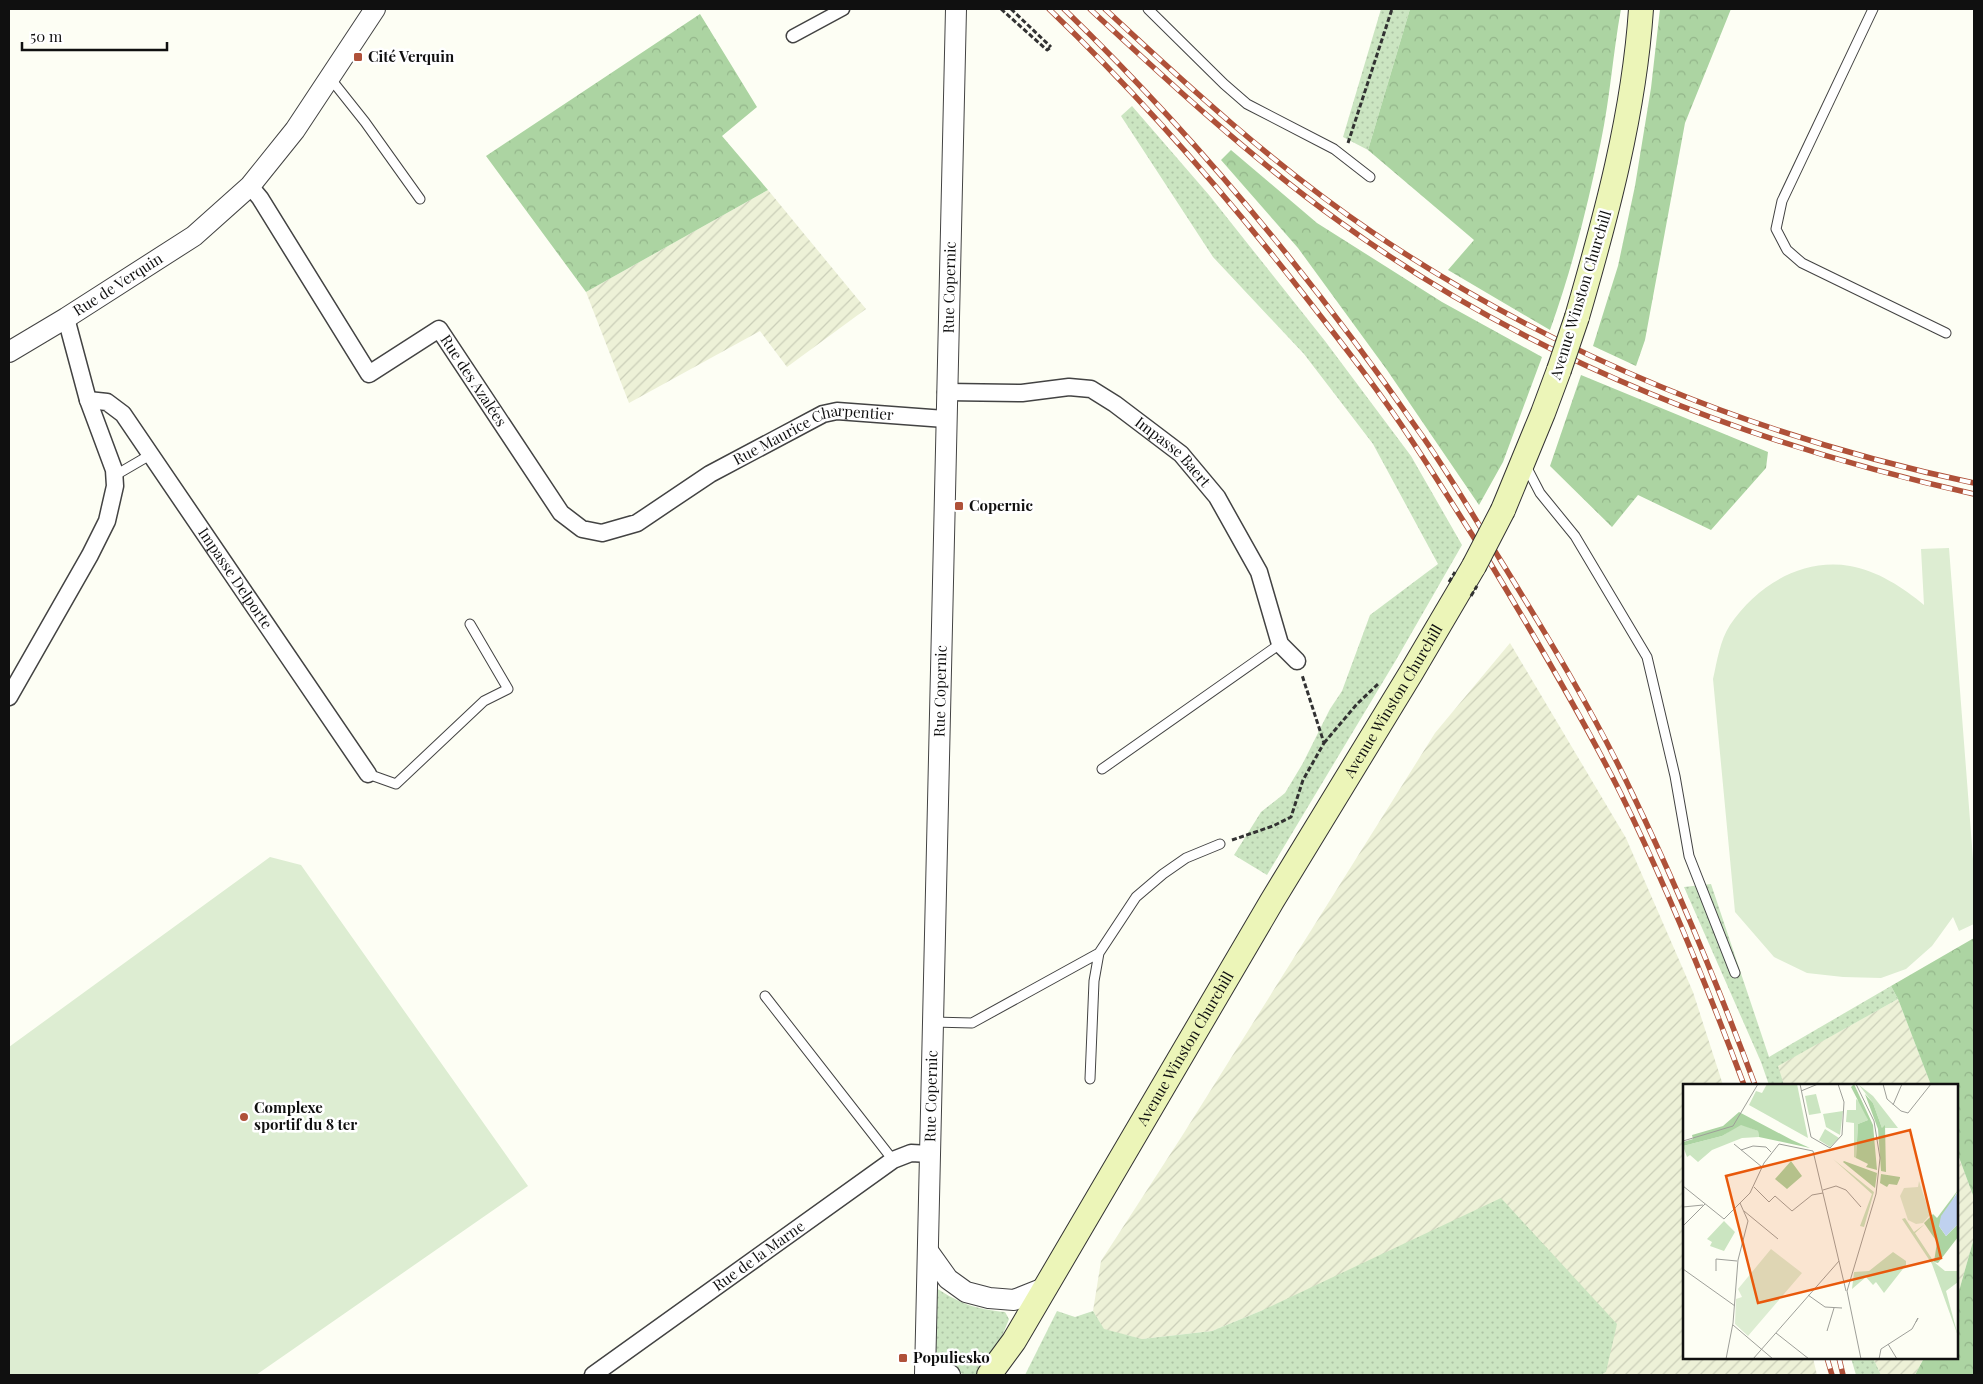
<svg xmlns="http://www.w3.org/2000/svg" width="1983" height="1384" viewBox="0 0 1983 1384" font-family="'Playfair Display',serif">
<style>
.farmland{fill:url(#farmland-furrows)}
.green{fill:url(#green-dots)}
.forest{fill:url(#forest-crowns)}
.pitch{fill:#ddedd2}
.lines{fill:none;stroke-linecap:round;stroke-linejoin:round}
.service-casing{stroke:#434343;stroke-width:11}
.pedestrian-casing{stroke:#434343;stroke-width:15}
.minor-casing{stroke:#434343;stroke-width:19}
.tertiary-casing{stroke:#434343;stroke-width:22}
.secondary-casing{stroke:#323232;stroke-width:26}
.path{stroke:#323232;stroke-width:3;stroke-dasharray:5 2.5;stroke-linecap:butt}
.service{stroke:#fff;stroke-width:9}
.pedestrian{stroke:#fff;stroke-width:12}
.minor{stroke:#fff;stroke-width:16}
.tertiary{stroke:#fff;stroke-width:20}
.secondary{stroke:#ecf5b8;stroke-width:24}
.rail-casing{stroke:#af5139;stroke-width:5.5}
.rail{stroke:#fff;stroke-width:4;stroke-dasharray:11;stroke-linecap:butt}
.secondary-bridge-casing{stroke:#323232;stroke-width:26;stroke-linecap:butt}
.path-bridge{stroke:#323232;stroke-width:3;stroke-dasharray:5 2.5;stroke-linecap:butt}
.secondary-bridge{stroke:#ecf5b8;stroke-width:24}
.poi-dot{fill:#af5139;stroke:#fff;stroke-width:2}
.labels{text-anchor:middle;stroke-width:5;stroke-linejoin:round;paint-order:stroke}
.poi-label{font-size:15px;font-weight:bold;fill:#101010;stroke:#fff;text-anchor:start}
.street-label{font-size:15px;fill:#101010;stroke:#fff}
.inset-road{fill:none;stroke:#9e9f99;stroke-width:1}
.view{fill:#e8590c;fill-opacity:0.15;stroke:#e8590c;stroke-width:2.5}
.inset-edge{fill:none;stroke:#101010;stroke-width:2.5}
</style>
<defs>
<pattern id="farmland-furrows" width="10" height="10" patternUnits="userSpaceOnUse" patternTransform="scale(1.25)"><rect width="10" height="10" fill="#edf1d7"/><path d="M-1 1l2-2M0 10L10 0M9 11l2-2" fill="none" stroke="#caceb8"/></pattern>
<pattern id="green-dots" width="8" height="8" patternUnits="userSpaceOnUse" patternTransform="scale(1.25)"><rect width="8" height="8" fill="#cbe5c1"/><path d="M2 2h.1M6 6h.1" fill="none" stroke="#adc3a5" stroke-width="1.8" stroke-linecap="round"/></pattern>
<pattern id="forest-crowns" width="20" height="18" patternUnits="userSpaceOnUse" patternTransform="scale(1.25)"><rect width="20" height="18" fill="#acd4a2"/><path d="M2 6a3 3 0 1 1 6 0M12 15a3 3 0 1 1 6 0" fill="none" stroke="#93b58a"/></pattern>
</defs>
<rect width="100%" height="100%" fill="#fdfef4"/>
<path class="farmland" d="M 768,190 L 866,309 L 787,367 L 760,331 L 629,403 L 586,292 Z
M 1510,643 L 1626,838 L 1693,992 L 1723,1085 L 1684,1085 L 1684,1358 L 1813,1358 L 1817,1375 L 1601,1375 L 1606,1372 L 1263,1310 L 1212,1331 L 1142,1339 L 1104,1330 L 1093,1311 L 1101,1261 L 1182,1136 L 1435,733 Z
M 1898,999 L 1931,1085 L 1784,1085 L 1777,1066 Z
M 1957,1152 L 1974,1198 L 1974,1238 L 1957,1298 Z
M 1873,1358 L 1924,1358 L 1915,1375 L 1881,1375 Z"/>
<path class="green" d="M 1381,9 L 1410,9 L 1368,150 L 1343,137 Z
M 1132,106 L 1209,195 L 1325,341 L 1411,456 L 1462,545 L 1396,660 L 1267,875 L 1234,855 L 1261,812 L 1285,793 L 1303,763 L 1330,709 L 1342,691 L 1370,615 L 1438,564 L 1373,444 L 1304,354 L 1213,257 L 1121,116 Z
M 1711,884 L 1769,1057 L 1891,986 L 1898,999 L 1778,1066 L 1784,1085 L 1769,1085 L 1761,1062 L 1684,887 Z
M 1501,1198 L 1617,1324 L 1606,1372 L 1601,1375 L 1025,1375 L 1057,1311 L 1075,1317 L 1093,1311 L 1104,1329 L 1142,1339 L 1212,1331 L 1263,1310 Z
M 936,1288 C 961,1304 975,1309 1005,1312 L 1009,1319 C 1004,1332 987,1374 973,1375 C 958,1376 942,1364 929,1357 Z
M 1851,1358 L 1873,1358 L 1881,1375 L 1856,1375 Z"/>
<path class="forest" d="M 1410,9 L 1621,9 C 1613,53 1610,98 1601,141 C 1588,205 1572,269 1550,330 L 1448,270 L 1474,240 L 1368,150 Z
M 1660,9 L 1731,9 L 1685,123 L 1645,340 L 1636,366 L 1593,346 L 1618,266 L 1635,186 L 1651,88 Z
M 700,14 L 757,107 L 722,136 L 768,190 L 586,292 L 486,156 Z
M 1231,150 L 1317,223 L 1442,302 L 1542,357 L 1503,462 L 1479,505 L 1387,370 L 1298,248 L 1221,160 Z
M 1581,375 L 1768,452 L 1766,468 L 1711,530 L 1638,495 L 1612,527 L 1550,466 Z
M 1974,938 L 1974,1198 L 1957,1152 L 1957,1085 L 1931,1085 L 1898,999 L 1891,986 Z
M 1974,1238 L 1974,1375 L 1915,1375 L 1924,1358 L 1957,1358 L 1957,1298 Z"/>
<path class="pitch" d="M 1949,548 L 1974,872 L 1974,924 L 1959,931 L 1953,917 L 1932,946 L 1906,969 L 1881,978 L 1843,977 L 1807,973 L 1774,957 L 1735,912 L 1713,679 C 1717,661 1720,640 1730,625 C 1757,585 1802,558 1850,566 C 1876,570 1904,588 1924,605 L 1921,549 Z
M 270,857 L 301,865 L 528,1186 L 256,1375 L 9,1375 L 9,1047 Z"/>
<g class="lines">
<defs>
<path id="service" d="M 1148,9 L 1224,84 L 1247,104 L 1334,149 L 1370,177
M 1873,9 L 1782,201 L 1776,229 L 1787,250 L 1802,263 L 1946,333
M 330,78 L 365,122 L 420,199
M 1526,466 L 1540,493 L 1575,536 L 1647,657 L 1675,776 L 1689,856 L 1735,973
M 114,476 L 150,455
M 1102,769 L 1280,644
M 368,774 L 396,784 L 484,701 L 508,689 L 470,624
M 765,996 L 893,1160
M 933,1022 L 972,1023 L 1099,953 L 1136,897 L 1163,874 L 1186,858 L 1220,844
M 1090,1079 L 1094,981 L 1099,953"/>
<path id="pedestrian" d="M 793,36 L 843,9"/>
<g id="minor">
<path id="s1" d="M 250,186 L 260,198 L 369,374 L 439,329 L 561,513 L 582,529 L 602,533 L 637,523 L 710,474 L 823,414 L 837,411 L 945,419"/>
<path id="s2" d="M 946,392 L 1022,393 L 1069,387 L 1091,389 L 1115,404 L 1181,454 L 1217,497 L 1259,572 L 1280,644 L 1297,661"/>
<path id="s3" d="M 88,400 L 107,402 L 123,414 L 368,774"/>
<path d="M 9,697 L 90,555 L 107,521 L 115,486 L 114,470 L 88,400 L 66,318"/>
<path id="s4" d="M 593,1375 L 893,1160 L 911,1153 L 930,1154"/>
</g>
<g id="tertiary">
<path id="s5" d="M 9,352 L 66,318 L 194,236 L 250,186 L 295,130 L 375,9"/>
<path d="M 928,1251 L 948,1279 L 966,1292 L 989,1298 L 1014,1300 L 1044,1288"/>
<path d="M 925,1363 L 950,1375"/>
<path id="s6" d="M 925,1375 L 956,9"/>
</g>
<g id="secondary">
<path d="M 1577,317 C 1606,217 1634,114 1641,9"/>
<path d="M 1503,510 L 1543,413 L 1559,370"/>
<path id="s7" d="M 989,1375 L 1014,1341 L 1272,901 L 1411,673 L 1474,566"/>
</g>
</defs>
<use href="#service" class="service-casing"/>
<use href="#pedestrian" class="pedestrian-casing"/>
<use href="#minor" class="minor-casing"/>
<use href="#tertiary" class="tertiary-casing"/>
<use href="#secondary" class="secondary-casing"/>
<path class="path" d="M 1001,9 L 1047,50 L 1051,47
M 1011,9 L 1051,47
M 1348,143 L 1392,9
M 1324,743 L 1357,704 L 1378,684
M 1232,840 L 1273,826 L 1291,817 L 1303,780 L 1324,743 L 1302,675"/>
<use href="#service" class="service"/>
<use href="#pedestrian" class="pedestrian"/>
<use href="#minor" class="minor"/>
<use href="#tertiary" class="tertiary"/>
<use href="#secondary" class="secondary"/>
<defs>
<path id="rail" d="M 1049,9 C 1143,99 1228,197 1308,300 C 1344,346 1380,392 1412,441 C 1438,480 1463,521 1489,561 C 1535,637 1580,713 1620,792 C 1667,887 1707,986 1744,1085
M 1064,9 C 1196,137 1314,280 1418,430 C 1448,472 1474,517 1501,561 C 1548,637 1594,713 1632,793 C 1678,888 1718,986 1755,1085
M 1090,9 C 1170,83 1251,158 1340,222 C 1529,359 1748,444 1974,494
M 1105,9 C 1190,88 1276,167 1372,232 C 1554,355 1760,438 1974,483
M 1827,1358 L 1832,1375
M 1839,1358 L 1843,1375"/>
</defs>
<use href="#rail" class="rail-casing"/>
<use href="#rail" class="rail"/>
<defs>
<path id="secondary-bridge" d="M 1559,370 L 1577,317
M 1474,566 L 1503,510"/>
</defs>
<use href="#secondary-bridge" class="secondary-bridge-casing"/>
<path class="path-bridge" d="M 1449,582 L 1455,572
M 1471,596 L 1477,586"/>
<use href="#secondary-bridge" class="secondary-bridge"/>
</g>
<g class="poi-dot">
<rect x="353" y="52" width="10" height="10" rx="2.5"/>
<rect x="954" y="501" width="10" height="10" rx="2.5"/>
<circle cx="244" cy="1117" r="5"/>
<rect x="898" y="1353" width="10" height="10" rx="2.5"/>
</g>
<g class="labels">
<g class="poi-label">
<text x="368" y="62">Cité Verquin</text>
<text x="969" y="511">Copernic</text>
<text x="254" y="1113">Complexe<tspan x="254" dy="17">sportif du 8 ter</tspan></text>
<text x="913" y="1363">Populiesko</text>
</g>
<g class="street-label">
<text dy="5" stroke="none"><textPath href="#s5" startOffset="128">Rue de Verquin</textPath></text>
<text dy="5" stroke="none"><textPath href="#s6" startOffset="1088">Rue Copernic</textPath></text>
<text transform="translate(1581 295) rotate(-73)" y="5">Avenue Winston Churchill</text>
<text dy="5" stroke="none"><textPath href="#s1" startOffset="368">Rue des Azalées</textPath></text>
<text dy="5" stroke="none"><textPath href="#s1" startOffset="811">Rue Maurice Charpentier</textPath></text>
<text dy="5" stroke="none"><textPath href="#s2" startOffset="249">Impasse Baert</textPath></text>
<text dy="5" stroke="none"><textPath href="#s3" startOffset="238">Impasse Delporte</textPath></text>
<text dy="5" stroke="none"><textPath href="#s6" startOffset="684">Rue Copernic</textPath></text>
<text dy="5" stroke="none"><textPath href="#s7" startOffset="786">Avenue Winston Churchill</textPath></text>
<text dy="5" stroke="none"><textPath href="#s7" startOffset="381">Avenue Winston Churchill</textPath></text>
<text dy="5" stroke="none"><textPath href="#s6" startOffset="279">Rue Copernic</textPath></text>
<text dy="5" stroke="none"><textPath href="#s4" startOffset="204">Rue de la Marne</textPath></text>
</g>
</g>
<g transform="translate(1683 1084)">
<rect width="275" height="275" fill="#fdfef4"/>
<path d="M 84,0 L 114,0 L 125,54 L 66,21 L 73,7 L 79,9 ZM 176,1 L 190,12 L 215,44 L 199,44 L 190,19 ZM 133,10 L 138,29 L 126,31 L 122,12 ZM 173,15 L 178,19 L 185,36 L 175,40 L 173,74 L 171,73 L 171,39 L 163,38 L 164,26 L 173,26 ZM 160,27 L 157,51 L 143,43 L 140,30 ZM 58,40 L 75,47 L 76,53 L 59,54 L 29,66 L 15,78 L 7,71 L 4,73 L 0,62 L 39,52 ZM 142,45 L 156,54 L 147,63 L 136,56 ZM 150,75 L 191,108 L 181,143 L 177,142 L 189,110 ZM 222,134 L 231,148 L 242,140 L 232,149 L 251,178 L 262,187 L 275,187 L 275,198 L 263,207 L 275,252 L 249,180 L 219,135 ZM 41,137 L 52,148 L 41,167 L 27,162 L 29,158 L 24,155 ZM 210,168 L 223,177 L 223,181 L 201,209 L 193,198 L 190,201 L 183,193 L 169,205 L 171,188 L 186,187 Z" fill="#cbe5c1"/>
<path d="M 171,0 L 190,41 L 194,86 L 183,83 L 185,80 L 173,74 L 175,40 L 185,36 L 168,3 ZM 182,10 L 190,19 L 199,44 L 202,41 L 203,88 L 198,87 L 195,45 ZM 56,28 L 109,56 L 127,64 L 76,53 L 75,47 L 58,41 L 39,52 L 0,62 L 0,58 L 10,55 L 9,51 L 40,42 ZM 108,77 L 119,92 L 104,105 L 92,95 ZM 161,77 L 194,89 L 192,104 L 160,78 ZM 198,90 L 217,93 L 217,94 L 214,101 L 206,100 L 204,103 L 197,99 ZM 275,106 L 256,142 L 263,152 L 275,140 L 275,153 L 255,179 L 251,178 L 254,158 L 241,139 L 250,130 L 254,134 Z" fill="#acd4a2"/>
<path d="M 236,97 L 247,131 L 240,139 L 233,140 L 225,136 L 217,112 L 221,104 L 235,103 ZM 88,165 L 119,189 L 65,252 L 52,240 L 53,215 L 59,213 L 55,205 Z" fill="#ddedd2"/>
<path d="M 275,108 L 275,140 L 263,152 L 256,142 L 258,132 Z" fill="#bfd1ef"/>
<path class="inset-road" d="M 117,0 L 128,53 L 147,64 L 159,51 L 161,18 L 155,0M 173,0 L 191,37 L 197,74 L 193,110 L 164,207 L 178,275M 200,0 L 204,15 L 218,27 L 225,29 L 248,0M 118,7 L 135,0M 210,21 L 219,0M 0,57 L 50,42 L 75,0M 51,60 L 79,83M 58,66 L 70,62 L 83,63 L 88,68M 0,102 L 41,135 L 67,109 L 81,79 L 96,60 L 130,67 L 163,207M 71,103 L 86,118 L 92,112 L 109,127 L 129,111 L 140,109M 140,106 L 153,102 L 163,106 L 178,123M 0,123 L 20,121M 61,127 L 95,155M 0,142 L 22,120M 0,185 L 52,222M 33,187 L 33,175 L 54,177M 125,211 L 142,223 L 159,224M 50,241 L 90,275M 144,247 L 151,224M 93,249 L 126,275M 205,260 L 214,275M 43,275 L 50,239 L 55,176 L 65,137 L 57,119M 70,275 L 156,177M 196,275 L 198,265 L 229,245 L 235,234 L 233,238"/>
<path class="view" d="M 227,46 L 258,174 L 75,219 L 43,92 Z"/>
<rect width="275" height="275" class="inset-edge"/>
</g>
<rect width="1983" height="1384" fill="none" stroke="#101010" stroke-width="20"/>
<path d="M22 42v8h145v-8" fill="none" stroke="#101010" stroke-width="2.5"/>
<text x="30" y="42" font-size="15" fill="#101010" stroke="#ffffff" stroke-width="4" paint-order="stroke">50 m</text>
</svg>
